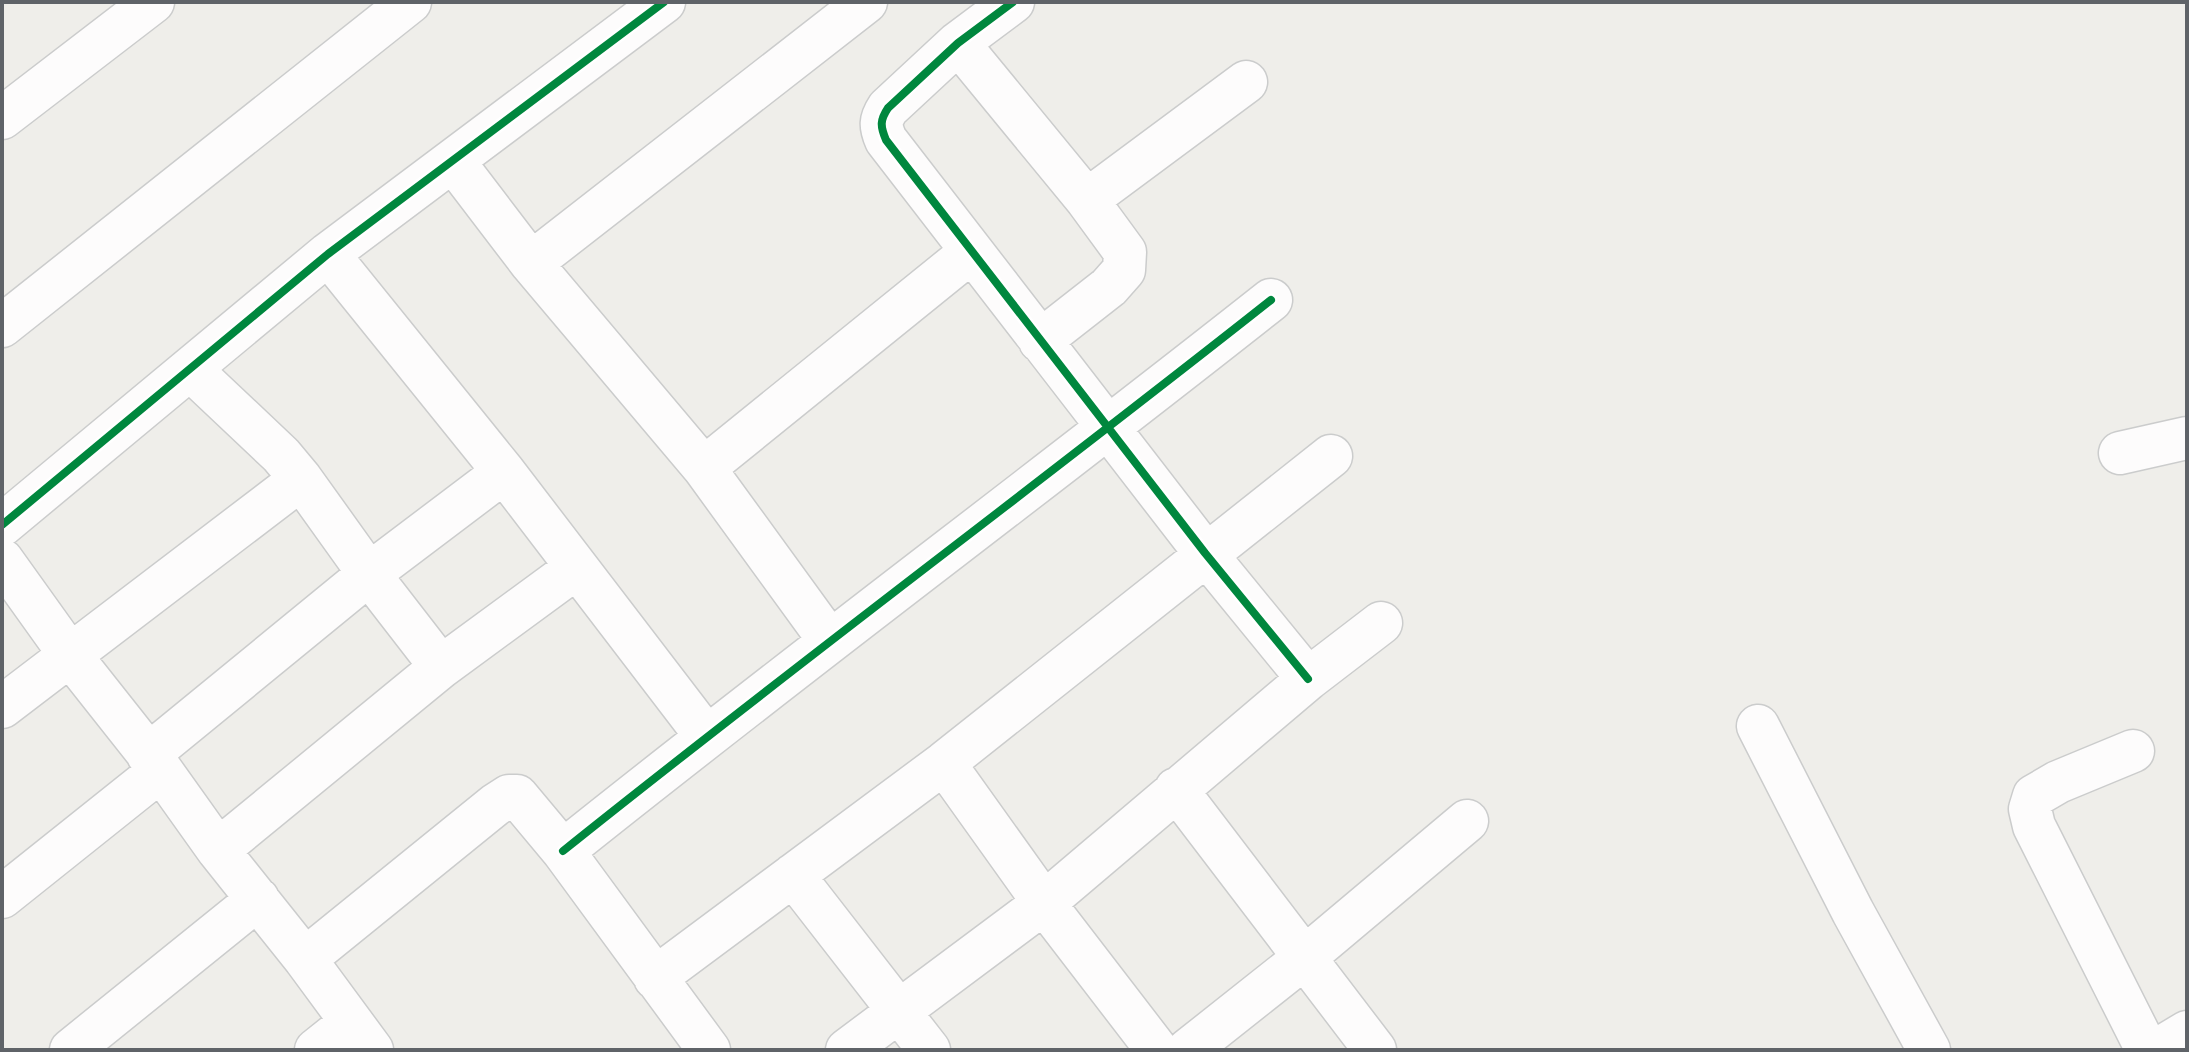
<svg xmlns="http://www.w3.org/2000/svg" width="2189" height="1052" viewBox="0 0 2189 1052" font-family="'PT Sans',sans-serif">
<style>
.lines{fill:none;stroke-linecap:round;stroke-linejoin:round}
.minor-casing{stroke:#cbcccc;stroke-width:45}
.minor{stroke:#fdfcfc;stroke-width:42}
.cycleway-casing{stroke:#fff;stroke-width:13}
.cycleway{stroke:#00873e;stroke-width:8}
</style>
<rect width="100%" height="100%" fill="#efeeea"/>
<g class="lines">
<defs>
<path id="minor" d="M 1013,2 L 958,43 L 888,108 C 880,120 880,126 886,140 L 1205,553 L 1308,679
M 958,43 L 1087,200 L 1125,252 L 1124,270 L 1109,287 L 1040,341
M 2,118 L 153,2
M 454,162 L 531,263 L 704,468 L 829,640
M 1087,200 L 1246,82
M 328,254 L 504,472 L 706,736
M 531,263 L 866,2
M 2,326 L 410,2
M 2120,453 L 2187,438
M 704,468 L 971,252
M 301,479 L 369,574 L 441,667
M 2,525 L 328,254 L 664,2
M 2,560 L 70,655 L 161,770 L 218,850 L 305,959 L 372,1050
M 2,707 L 301,479 L 281,455 L 191,370
M 1758,726 L 1853,912 L 1929,1050
M 2133,751 L 2058,782 L 2034,796 L 2030,809 L 2034,826 L 2147,1050
M 148,755 L 369,574 L 504,472
M 944,763 L 1044,903 L 1157,1050
M 1176,789 L 1375,1050
M 218,850 L 441,667 L 576,568
M 563,851 C 796,664 1036,486 1271,300
M 793,875 L 929,1050
M 2,897 L 161,770
M 305,959 L 495,805 L 509,796 L 517,796 L 563,851 L 709,1050
M 655,978 L 944,763 L 1331,456
M 71,1050 L 258,899
M 316,1050 L 351,1022
M 847,1050 L 1044,903 L 1308,679 L 1381,623
M 1188,1050 L 1304,958 L 1467,821
M 2157,1050 L 2187,1032"/>
</defs>
<use href="#minor" class="minor-casing"/>
<use href="#minor" class="minor"/>
<defs>
<path id="cycleway" d="M 1013,2 L 958,43 L 888,108 C 880,120 880,126 886,140 L 1205,553 L 1308,679
M 2,525 L 328,254 L 664,2
M 563,851 C 796,664 1036,486 1271,300"/>
</defs>
<use href="#cycleway" class="cycleway-casing"/>
<use href="#cycleway" class="cycleway"/>
</g>
<rect width="2189" height="1052" fill="none" stroke="#5f6368" stroke-width="8"/>
</svg>
